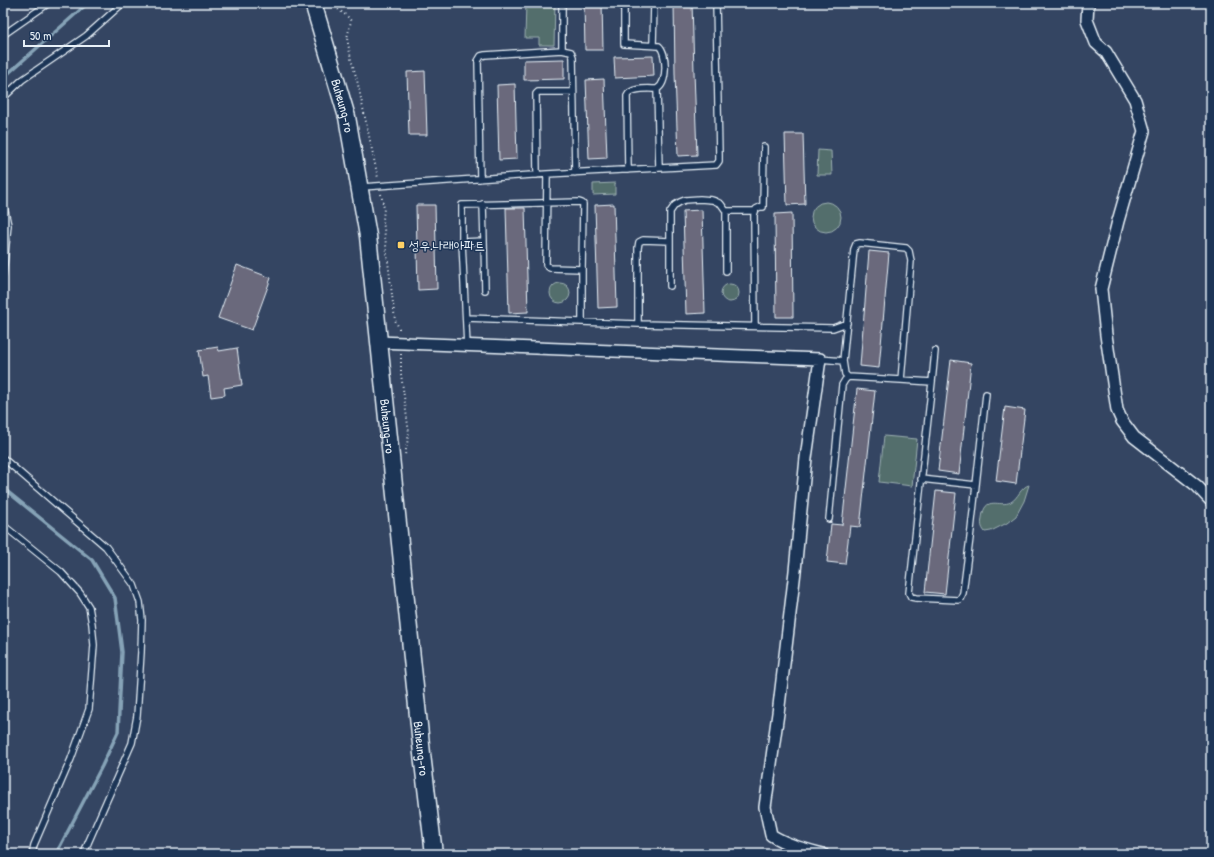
<svg xmlns="http://www.w3.org/2000/svg" width="1214" height="857" viewBox="0 0 1214 857" font-family="'Patrick Hand','Poor Story',sans-serif">
<style>
.green{fill:#526e6c;stroke:#9db0b2}
.lines{fill:none;stroke-linecap:round;stroke-linejoin:round}
.stream{stroke:#86a3b7;stroke-width:3.5}
.building{fill:#6a697c;stroke:#e8f1f8}
.lane-casing{stroke:#e8f1f8;stroke-width:8}
.street-casing{stroke:#e8f1f8;stroke-width:14}
.secondary-casing{stroke:#e8f1f8;stroke-width:19}
.path{stroke:#e8f1f8;stroke-width:2;stroke-dasharray:1 3;stroke-linecap:butt}
.lane{stroke:#1d3557;stroke-width:5.5}
.street{stroke:#1d3557;stroke-width:11}
.secondary{stroke:#1d3557;stroke-width:16}
.poi-dot{fill:#ffd166;stroke:#1d3557;stroke-width:1.5}
.labels{text-anchor:middle;stroke-width:3;stroke-linejoin:round;paint-order:stroke}
.street-label{font-size:13px;fill:#e8f1f8;stroke:#1d3557}
.poi-label{font-size:13px;fill:#e8f1f8;stroke:#1d3557;text-anchor:start}
</style>
<rect width="100%" height="100%" fill="#344562"/>
<filter id="ink" filterUnits="userSpaceOnUse"><feTurbulence type="fractalNoise" baseFrequency=".025" numOctaves="2"/><feDisplacementMap in="SourceGraphic" scale="8" xChannelSelector="R" yChannelSelector="G"/><feConvolveMatrix kernelMatrix="1 2 1 2 8 2 1 2 1" color-interpolation-filters="sRGB"/></filter>
<g filter="url(#ink)">
<path class="green" d="M 526,3 L 555,3 L 554,45 L 539,45 L 539,38 L 525,38 Z
M 818,150 L 831,151 L 832,175 L 817,175 Z
M 615,183 L 615,194 L 593,195 L 593,184 Z
M811 217a15 15 0 1 1 30 0a15 15 0 1 1-30 0Z
M550 293a10 10 0 1 1 20 0a10 10 0 1 1-20 0Z
M721 293a9 9 0 1 1 18 0a9 9 0 1 1-18 0Z
M 884,436 L 917,439 L 912,486 L 879,482 Z
M 1029,485 L 1024,501 L 1016,516 L 1007,523 L 991,531 L 985,532 C 981,527 981,524 982,518 C 985,494 999,508 1011,502 C 1018,498 1021,487 1029,485 Z"/>
<g class="lines">
<path class="stream" d="M 3,78 L 88,3
M 3,488 L 92,560 L 115,598 L 122,652 L 118,732 L 102,766 L 56,854"/>
</g>
<path class="building" d="M 584,3 L 602,3 L 603,50 L 585,50 Z
M 674,3 L 692,3 L 694,72 L 697,155 L 678,156 L 675,73 Z
M 653,56 L 654,76 L 615,78 L 614,57 Z
M 564,59 L 564,79 L 524,80 L 524,60 Z
M 425,71 L 427,135 L 409,135 L 407,72 Z
M 604,79 L 607,158 L 589,159 L 586,80 Z
M 515,84 L 517,159 L 499,160 L 497,85 Z
M 785,134 L 803,134 L 805,204 L 787,205 Z
M 614,204 L 617,307 L 598,308 L 595,205 Z
M 416,205 L 435,205 L 437,289 L 418,290 Z
M 506,208 L 525,208 L 528,312 L 509,313 Z
M 702,210 L 705,313 L 686,314 L 683,211 Z
M 792,213 L 793,317 L 776,317 L 775,214 Z
M 869,251 L 889,253 L 879,368 L 860,366 Z
M 237,265 L 271,278 L 252,330 L 218,318 Z
M 218,347 L 219,351 L 237,348 L 242,385 L 224,388 L 225,395 L 211,397 L 208,376 L 203,377 L 199,350 Z
M 951,360 L 971,363 L 959,474 L 938,471 Z
M 857,389 L 875,391 L 860,527 L 850,526 L 845,564 L 827,562 L 831,524 L 842,525 Z
M 1005,407 L 1025,410 L 1016,484 L 996,481 Z
M 936,491 L 956,493 L 945,594 L 925,592 Z"/>
<g class="lines">
<defs>
<path id="lane" d="M 624,3 L 624,44 L 659,46 C 667,53 668,83 657,89 C 648,89 631,87 627,96 L 628,170
M 3,35 L 49,3
M 653,45 L 654,3
M 562,50 L 562,3
M 657,89 L 659,168
M 3,98 L 22,80 L 86,36 L 123,3
M 537,175 L 536,94 L 538,92 L 573,92
M 480,179 L 478,61 L 481,56 L 485,55 L 562,50 L 571,52 L 573,57 L 575,173
M 362,187 L 547,174 L 716,165 L 719,161 L 719,155 L 716,3
M 3,202 L 8,225 L 3,274
M 726,211 L 755,211
M 484,241 L 485,290
M 462,242 L 484,241 L 483,204
M 582,269 L 582,322
M 670,286 L 670,212 L 675,205 L 680,202 L 685,200 L 700,199 L 712,200 L 715,201 L 721,204 L 726,211 L 726,271
M 466,318 L 638,324 L 833,328 L 847,323
M 638,324 L 638,248 L 639,242 L 643,240 L 670,241
M 755,326 L 754,215 L 756,209 L 760,207 L 763,207 L 764,147
M 467,346 L 462,242 L 462,205 L 463,205 L 579,202 L 582,203 L 583,204 L 582,269 L 550,268 L 546,265 L 547,174
M 820,359 L 843,361 L 854,249 L 856,244 L 860,243 L 906,248 L 909,251 L 911,261 L 901,380 L 848,377 L 845,374 L 843,361
M 901,380 L 932,382 L 935,351
M 3,458 L 106,547 L 134,585 L 140,602 L 142,620 L 141,652 L 137,716 L 132,743 L 88,843 L 84,854
M 921,479 L 976,485 L 971,530 L 963,593 L 960,599 L 958,600 L 916,598 L 911,597 L 909,593 L 932,382
M 976,485 L 986,394
M 829,519 L 842,385 L 845,380 L 848,377
M 3,525 L 61,572 L 80,593 L 89,607 L 92,624 L 94,645 L 89,709 L 71,759 L 34,845 L 32,854"/>
<path id="street" d="M 1088,3 L 1087,20 L 1096,43 L 1106,52 L 1135,100 L 1144,131 L 1118,221 L 1101,289 L 1106,335 L 1117,410 L 1122,421 L 1134,437 L 1197,486 L 1211,501
M 378,342 L 820,359 L 806,458 L 795,571 L 779,706 L 765,807 L 771,835 C 787,845 804,849 823,854"/>
<g id="secondary">
<path id="s1" d="M 313,3 L 347,117 L 368,236 L 422,754 L 434,854"/>
</g>
</defs>
<use href="#lane" class="lane-casing"/>
<use href="#street" class="street-casing"/>
<use href="#secondary" class="secondary-casing"/>
<path class="path" d="M 333,3 C 337,11 346,13 351,21 L 347,38 L 351,59 L 357,80 L 378,178
M 381,194 L 384,208 L 383,220 L 395,320 L 399,328 L 399,332
M 401,354 L 401,374 L 409,433 L 405,455"/>
<use href="#lane" class="lane"/>
<use href="#street" class="street"/>
<use href="#secondary" class="secondary"/>
</g>
</g>
<rect class="poi-dot" x="397" y="241" width="8" height="8" rx="2"/>
<g class="labels">
<g class="street-label">
<text dy="5" stroke="none"><textPath href="#s1" startOffset="107">Buheung-ro</textPath></text>
<text dy="5" stroke="none"><textPath href="#s1" startOffset="431">Buheung-ro</textPath></text>
<text dy="5" stroke="none"><textPath href="#s1" startOffset="755">Buheung-ro</textPath></text>
</g>
<g class="poi-label">
<text x="409" y="250">성우.나래아파트</text>
</g>
</g>
<rect width="1214" height="857" fill="none" stroke="#1d3557" stroke-width="16"/>
<rect x="8" y="8" width="1198" height="841" fill="none" stroke="#e8f1f8" stroke-width="1.5" filter="url(#ink)"/>
<path d="M24 40v6h85v-6" fill="none" stroke="#e8f1f8" stroke-width="2"/>
<text x="30" y="40" font-size="12" fill="#e8f1f8" stroke="#1d3557" stroke-width="3" paint-order="stroke">50 m</text>
</svg>
